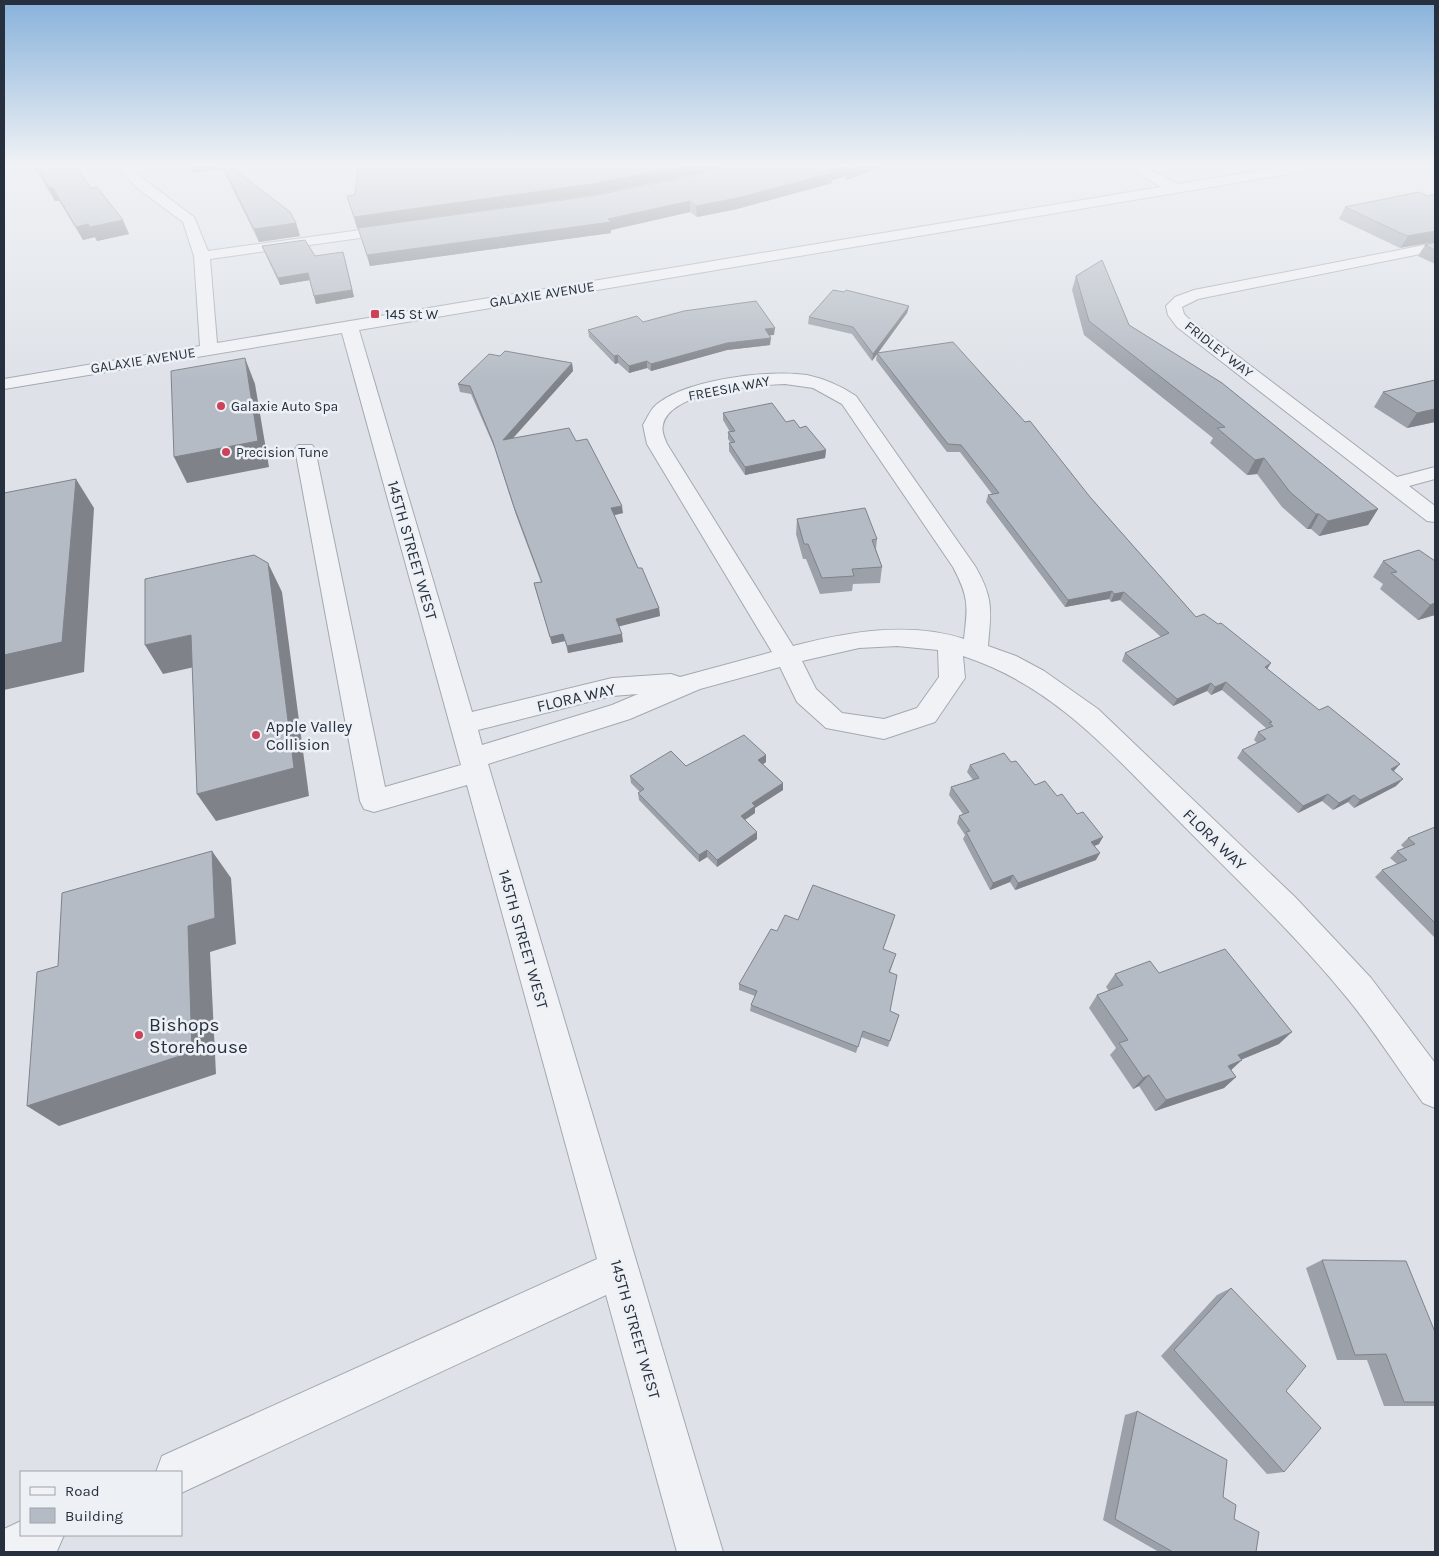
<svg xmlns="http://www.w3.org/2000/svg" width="1439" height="1556" viewBox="0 0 1439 1556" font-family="Karla,sans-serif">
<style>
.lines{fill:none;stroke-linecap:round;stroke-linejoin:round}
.minor-casing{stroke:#a3a9b2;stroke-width:2}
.minor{fill:#f1f2f6;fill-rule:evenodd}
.wall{fill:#9ca1a9}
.shaded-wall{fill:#7f8389}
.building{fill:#b5bbc4;stroke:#7f8389}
.poi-dot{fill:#ce4259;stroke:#edf1f5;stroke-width:2}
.labels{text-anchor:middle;stroke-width:5;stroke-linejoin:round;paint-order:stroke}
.far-street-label{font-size:14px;fill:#27303e;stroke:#edf1f5}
.far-poi-label{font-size:14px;fill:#27303e;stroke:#edf1f5;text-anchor:start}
.street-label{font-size:16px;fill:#27303e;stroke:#edf1f5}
.poi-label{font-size:16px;fill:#27303e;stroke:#edf1f5;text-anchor:start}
.near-poi-label{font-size:19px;fill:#27303e;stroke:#edf1f5;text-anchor:start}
</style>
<rect width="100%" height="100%" fill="#dee2e8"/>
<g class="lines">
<defs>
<path id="minor" d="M 115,165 L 129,165 L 146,181 L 194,217 L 208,251 L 396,225 L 403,229 L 396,233 L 210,259 L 217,343 L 1161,187 L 1126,165 L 1142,165 L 1177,184 L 1295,165 L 1324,165 L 1318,169 L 359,330 L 472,712 L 612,678 L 671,674 L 680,677 L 772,652 L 647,444 L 643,425 C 646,420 649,413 653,408 C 679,380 770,369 807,375 C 825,379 841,386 856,396 L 975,566 C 994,599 991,610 988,646 L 1016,656 L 1044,671 L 1098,709 L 1295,897 L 1371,978 L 1435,1063 L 1435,1108 L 1423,1103 C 1398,1069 1375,1032 1348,999 C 1294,933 1231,874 1171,813 C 1107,749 1052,685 963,656 L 965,678 L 935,722 L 884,739 L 826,728 L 797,702 L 780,667 L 700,689 L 630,719 L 488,764 L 723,1552 L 677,1552 L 606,1295 L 181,1493 L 181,1472 L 156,1472 L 162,1456 L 597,1259 L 467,785 L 374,812 L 364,809 L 360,801 L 295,449 L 298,445 L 312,445 L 315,449 L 385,787 L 461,765 L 342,333 L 4,389 L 4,379 L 200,346 L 194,256 L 183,222 L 136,187 ZM 785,384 L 813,388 L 842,404 L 953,567 C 969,597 968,606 964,639 C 909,621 848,632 793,646 L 667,444 C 665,439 661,431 663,425 C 670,391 757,385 785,384 ZM 897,646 L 938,650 L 939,677 L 917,708 L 884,719 L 842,713 L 816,689 L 802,661 L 859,648 ZM 638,694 L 612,705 L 482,745 L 478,730 L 612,696 Z
M 1426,165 L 1435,165 L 1435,170 L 1427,168 Z
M 1435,243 L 1435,251 L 1198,299 L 1182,307 L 1184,314 L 1189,319 L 1397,477 L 1435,467 L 1435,479 L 1409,486 L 1435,506 L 1435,522 L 1427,521 L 1177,327 L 1168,315 L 1166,306 L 1175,297 L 1194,290 Z
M 21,1521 L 21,1535 L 64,1535 L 57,1551 L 4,1552 L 4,1529 Z"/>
</defs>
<use href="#minor" class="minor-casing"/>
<use href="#minor" class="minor"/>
</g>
<path class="wall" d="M 33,165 L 77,165 L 77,168 L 91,188 L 129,234 L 97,241 L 95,237 L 83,240 L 59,201 L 55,201 Z
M 186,165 L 222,165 L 296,223 L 300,236 L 259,242 L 223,169 L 193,173 Z
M 358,165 L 739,165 L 593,195 L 357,228 L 347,196 L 355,195 Z
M 745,165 L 888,165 L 846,180 L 847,176 L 832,180 L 832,183 L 737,209 L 697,217 L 690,212 L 611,230 L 611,233 L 370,266 L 358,228 L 592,196 Z
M 1428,196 L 1400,248 L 1339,219 L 1345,207 Z
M 1435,242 L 1435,264 L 1418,256 L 1425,245 Z
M 262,246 L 315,256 L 345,259 L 354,297 L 316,304 L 310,280 L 280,285 L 265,253 Z
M 1076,276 L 1129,325 L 1378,509 L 1368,525 L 1319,536 L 1311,529 L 1307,529 L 1282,507 L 1257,474 L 1247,475 L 1210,443 L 1213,438 L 1084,335 L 1072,290 Z
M 844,292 L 909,306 L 907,313 L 878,353 L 1090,497 L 1196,617 L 1267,669 L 1394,771 L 1396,786 L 1354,808 L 1348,802 L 1333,810 L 1322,801 L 1298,813 L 1237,758 L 1242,750 L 1257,743 L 1254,740 L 1258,732 L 1265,730 L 1266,728 L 1222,690 L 1211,695 L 1207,691 L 1173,706 L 1122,661 L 1125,653 L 1161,637 L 1120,600 L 1111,602 L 1109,599 L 1065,607 L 986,502 L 988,495 L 992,494 L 960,452 L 947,452 L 876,360 L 877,354 L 872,361 L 852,334 L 808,324 L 809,317 Z
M 643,322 L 774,335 L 769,335 L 770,345 L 727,350 L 651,371 L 647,368 L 629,373 L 618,363 L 615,364 L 589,337 L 588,330 Z
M 500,356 L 572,363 L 573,371 L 513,438 L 576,441 L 623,513 L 614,515 L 638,568 L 659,608 L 660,616 L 619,626 L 623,642 L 568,653 L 565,641 L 552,644 L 536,591 L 534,583 L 541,582 L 516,515 L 495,449 L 471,394 L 460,392 L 458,384 Z
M 1435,380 L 1435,422 L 1407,428 L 1374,407 L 1383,392 Z
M 723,413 L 786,422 L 800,428 L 826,450 L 825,458 L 745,475 L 729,451 L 729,443 L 731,443 L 728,439 L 728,432 L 730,432 L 723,420 Z
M 797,519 L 877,539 L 876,549 L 882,567 L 880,583 L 853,584 L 852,591 L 820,594 L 806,559 L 803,559 L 796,534 Z
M 1383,561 L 1435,561 L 1435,615 L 1418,620 L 1380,589 L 1383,584 L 1373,577 Z
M 766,755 L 766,762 L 763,764 L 783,783 L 783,790 L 755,808 L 755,813 L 745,820 L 757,839 L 717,867 L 707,857 L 699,862 L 639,800 L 638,793 L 640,792 L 631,783 L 630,776 L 686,766 Z
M 1011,762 L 1035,785 L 1057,796 L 1099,844 L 1094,846 L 1096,860 L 1015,890 L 1010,882 L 990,890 L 963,839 L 965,835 L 957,823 L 959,816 L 963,814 L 949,795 L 951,787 L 973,780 L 967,772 L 970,765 Z
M 1435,827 L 1435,938 L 1375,877 L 1382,870 L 1397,864 L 1390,858 L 1397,851 L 1404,848 L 1401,845 L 1408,838 Z
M 893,922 L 883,949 L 894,960 L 890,972 L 890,1011 L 899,1015 L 888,1047 L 861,1037 L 856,1053 L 750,1011 L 751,1005 L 755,996 L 739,990 L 739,984 L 777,931 Z
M 1159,973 L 1279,1044 L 1242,1059 L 1231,1070 L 1236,1077 L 1224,1088 L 1155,1111 L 1139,1086 L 1133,1089 L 1110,1055 L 1116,1048 L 1089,1008 L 1097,995 L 1109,991 L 1106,987 L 1115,974 Z
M 1322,1260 L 1435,1332 L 1435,1406 L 1384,1406 L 1367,1360 L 1337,1360 L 1306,1268 Z
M 1231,1288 L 1286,1391 L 1284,1472 L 1267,1474 L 1161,1356 L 1217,1295 Z
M 1137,1411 L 1223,1497 L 1234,1519 L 1256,1552 L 1159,1552 L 1103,1520 L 1125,1415 Z"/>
<path class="shaded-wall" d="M 190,165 L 221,165 L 223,169 L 193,173 Z
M 688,165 L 739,165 L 593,195 L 357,228 L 354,217 Z
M 849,165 L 888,165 L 846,180 L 847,176 L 832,180 L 832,183 L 737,209 L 697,217 L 696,206 Z
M 49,188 L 53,188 L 59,201 L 55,201 Z
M 690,201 L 690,212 L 611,230 L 611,233 L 370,266 L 367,255 L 608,219 Z
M 123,220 L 129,234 L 97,241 L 90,227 Z
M 296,223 L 300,236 L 259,242 L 254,229 Z
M 88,224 L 95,237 L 83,240 L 76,227 Z
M 1435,231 L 1435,242 L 1400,248 L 1407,236 Z
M 343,252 L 354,297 L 316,304 L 314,296 Z
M 308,273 L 310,280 L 280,285 L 278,278 Z
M 909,306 L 907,313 L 872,361 L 873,354 Z
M 775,328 L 774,335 L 765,336 L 765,329 Z
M 771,338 L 770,345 L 727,350 L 651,371 L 651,364 L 727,343 Z
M 618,355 L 618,363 L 615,364 L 614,356 Z
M 245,358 L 255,384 L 269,467 L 187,483 L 174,457 Z
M 647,361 L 647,368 L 629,373 L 629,366 Z
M 572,363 L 573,371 L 505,447 L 503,440 Z
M 1435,409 L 1435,422 L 1407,428 L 1417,413 Z
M 826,450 L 825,458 L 745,475 L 745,467 Z
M 1264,458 L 1257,474 L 1247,475 L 1255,460 Z
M 76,479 L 94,508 L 84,672 L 4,690 L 4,655 Z
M 622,506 L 623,513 L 611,516 L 611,508 Z
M 1378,509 L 1368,525 L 1319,536 L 1328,521 Z
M 1316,514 L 1319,514 L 1311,529 L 1307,529 Z
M 268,563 L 282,592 L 309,796 L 216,821 L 197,794 Z
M 1112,591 L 1109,599 L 1065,607 L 1068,600 Z
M 1124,592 L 1120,600 L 1111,602 L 1114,594 Z
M 1435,603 L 1435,615 L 1418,620 L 1430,605 Z
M 659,608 L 660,616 L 617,627 L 616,619 Z
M 563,634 L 565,641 L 552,644 L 550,637 Z
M 622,634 L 623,642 L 568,653 L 567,646 Z
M 191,635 L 208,664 L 163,674 L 145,645 Z
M 1271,663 L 1266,671 L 1265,667 Z
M 1226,682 L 1222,690 L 1211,695 L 1215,687 Z
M 1211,683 L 1207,691 L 1173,706 L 1177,699 Z
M 766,755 L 766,762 L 758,768 L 758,760 Z
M 1400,764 L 1393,772 L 1391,769 Z
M 1403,779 L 1396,786 L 1354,808 L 1360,800 Z
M 783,783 L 783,790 L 755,808 L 755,813 L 740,823 L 741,816 L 752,803 Z
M 1328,794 L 1322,801 L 1298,813 L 1303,806 Z
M 1354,795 L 1348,802 L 1333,810 L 1339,803 Z
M 757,832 L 757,839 L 717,867 L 717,860 Z
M 1103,837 L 1099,844 L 1087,849 L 1091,842 Z
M 707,850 L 707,857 L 699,862 L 699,855 Z
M 212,851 L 231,878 L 236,944 L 210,952 L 216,1074 L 59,1126 L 27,1106 L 188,926 Z
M 1100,853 L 1096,860 L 1015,890 L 1018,883 Z
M 1013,875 L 1010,882 L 990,890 L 993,883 Z
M 1292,1032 L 1279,1044 L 1226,1066 L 1238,1055 Z
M 1242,1060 L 1230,1071 L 1228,1066 Z
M 1149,1075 L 1139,1086 L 1133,1089 L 1143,1078 Z
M 1236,1077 L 1224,1088 L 1155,1111 L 1166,1100 Z"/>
<path class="building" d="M 35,165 L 75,165 L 91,188 L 97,187 L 123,220 L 90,227 L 88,224 L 76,227 L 53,188 L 49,188 Z
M 222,165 L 229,165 L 290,212 L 296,223 L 254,229 Z
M 358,165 L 688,165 L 592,184 L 354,217 L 347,196 L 355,195 Z
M 745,165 L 849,165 L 828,170 L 832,173 L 737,198 L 696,206 L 690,201 L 608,219 L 611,222 L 367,255 L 358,228 L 592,196 Z
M 852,165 L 860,165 L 847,169 Z
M 1419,192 L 1428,196 L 1435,194 L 1435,231 L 1407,236 L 1345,207 Z
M 305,240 L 315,256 L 343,252 L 352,290 L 314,296 L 308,273 L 278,278 L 262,246 Z
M 1435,242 L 1435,250 L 1425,245 Z
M 1102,260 L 1129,325 L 1222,383 L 1378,509 L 1328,521 L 1319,514 L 1316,514 L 1290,492 L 1264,458 L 1255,460 L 1217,428 L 1225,427 L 1089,321 L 1076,276 Z
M 833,290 L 844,292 L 846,290 L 909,306 L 873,354 L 853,327 L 809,317 Z
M 756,301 L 775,328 L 765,329 L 771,338 L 727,343 L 651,364 L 647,361 L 629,366 L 618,355 L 614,356 L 588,330 L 637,316 L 643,322 L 684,311 Z
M 953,342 L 1025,422 L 1030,421 L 1090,497 L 1196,617 L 1204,614 L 1218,624 L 1221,623 L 1271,663 L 1265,667 L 1319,710 L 1328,706 L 1400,764 L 1391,769 L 1403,779 L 1360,800 L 1354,795 L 1339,803 L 1328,794 L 1303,806 L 1242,750 L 1266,739 L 1258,732 L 1273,726 L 1269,723 L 1272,722 L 1226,682 L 1215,687 L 1211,683 L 1177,699 L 1125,653 L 1169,633 L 1124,592 L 1114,594 L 1112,591 L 1068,600 L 988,495 L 999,493 L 961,445 L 948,444 L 877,353 Z
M 505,351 L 572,363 L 503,440 L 569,428 L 576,441 L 587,439 L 622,506 L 611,508 L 638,568 L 642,568 L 659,608 L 616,619 L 622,634 L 567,646 L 563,634 L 550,637 L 534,583 L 542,582 L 514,507 L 493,442 L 470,386 L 458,384 L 489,354 L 500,356 Z
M 245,358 L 258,441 L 174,457 L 171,371 Z
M 1435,380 L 1435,409 L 1417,413 L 1383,392 Z
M 772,403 L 786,422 L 794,420 L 800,428 L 806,426 L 826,450 L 745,467 L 729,443 L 735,442 L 728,432 L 735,431 L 723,413 Z
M 76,479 L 62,642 L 4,655 L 4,493 Z
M 865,508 L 877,539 L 872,540 L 882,567 L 852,569 L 854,576 L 822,578 L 808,544 L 804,544 L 797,519 Z
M 1419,550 L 1435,561 L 1435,603 L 1430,605 L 1391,573 L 1397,572 L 1383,561 Z
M 254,555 L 268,563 L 294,768 L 197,794 L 191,635 L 145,645 L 145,579 Z
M 744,735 L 766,755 L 758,760 L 783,783 L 752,803 L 755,806 L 741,816 L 757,832 L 717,860 L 707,850 L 699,855 L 638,793 L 644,789 L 630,776 L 671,751 L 686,766 Z
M 1004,753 L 1011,762 L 1016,761 L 1035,785 L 1045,781 L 1057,796 L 1062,794 L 1077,814 L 1083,812 L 1103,837 L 1091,842 L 1100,853 L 1018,883 L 1013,875 L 993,883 L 966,832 L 970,831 L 959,816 L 969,812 L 951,787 L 979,778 L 970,765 Z
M 1435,827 L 1435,923 L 1382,870 L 1407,860 L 1397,851 L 1415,844 L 1408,838 Z
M 212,851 L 215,918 L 188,926 L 192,1052 L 27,1106 L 37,972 L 58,966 L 62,893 Z
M 813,885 L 895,915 L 883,949 L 896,954 L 889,972 L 897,975 L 890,1011 L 899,1015 L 890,1041 L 863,1031 L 858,1047 L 751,1005 L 757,991 L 739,984 L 771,929 L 777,931 L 785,915 L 798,920 Z
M 1225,949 L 1292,1032 L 1238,1055 L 1242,1060 L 1228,1066 L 1236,1077 L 1166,1100 L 1149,1075 L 1143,1078 L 1119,1043 L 1128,1040 L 1097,995 L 1123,985 L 1115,974 L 1150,961 L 1159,973 Z
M 1322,1260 L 1406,1261 L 1435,1332 L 1435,1402 L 1404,1402 L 1386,1354 L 1355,1355 Z
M 1231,1288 L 1306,1366 L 1286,1391 L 1321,1428 L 1284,1472 L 1174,1350 Z
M 1137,1411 L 1227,1460 L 1223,1497 L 1236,1505 L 1234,1519 L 1259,1532 L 1256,1552 L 1173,1552 L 1115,1519 Z"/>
<linearGradient id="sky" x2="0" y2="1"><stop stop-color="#88b2db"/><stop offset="0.43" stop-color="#f0f2f5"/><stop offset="1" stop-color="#f0f2f5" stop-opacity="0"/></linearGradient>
<rect width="1439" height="383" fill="url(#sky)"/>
<g class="poi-dot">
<rect x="370" y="309" width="10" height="10" rx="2.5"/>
<circle cx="221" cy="406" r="5"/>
<circle cx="226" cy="452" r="5"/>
<circle cx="256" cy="735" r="5"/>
<circle cx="139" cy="1035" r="5"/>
</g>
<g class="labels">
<g class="far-street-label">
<text transform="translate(542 294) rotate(-9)" y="5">GALAXIE AVENUE</text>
<text transform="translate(1219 349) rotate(38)" y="5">FRIDLEY WAY</text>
<text transform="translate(143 360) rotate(-9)" y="5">GALAXIE AVENUE</text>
<text transform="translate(729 388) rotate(-11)" y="5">FREESIA WAY</text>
</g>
<g class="far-poi-label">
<text x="385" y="319">145 St W</text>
<text x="231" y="411">Galaxie Auto Spa</text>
<text x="236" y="457">Precision Tune</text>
</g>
<g class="street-label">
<text transform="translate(413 550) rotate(74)" y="6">145TH STREET WEST</text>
<text transform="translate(576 697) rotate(-13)" y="6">FLORA WAY</text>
<text transform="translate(1215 839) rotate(44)" y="6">FLORA WAY</text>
<text transform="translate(524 939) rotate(74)" y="6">145TH STREET WEST</text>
<text transform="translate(636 1329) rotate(74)" y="6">145TH STREET WEST</text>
</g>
<g class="poi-label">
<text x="266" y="732">Apple Valley<tspan x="266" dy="18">Collision</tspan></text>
</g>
<g class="near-poi-label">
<text x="149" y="1031">Bishops<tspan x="149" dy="22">Storehouse</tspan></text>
</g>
</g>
<rect width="1439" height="1556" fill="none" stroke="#27303e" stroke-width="10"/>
<rect x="20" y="1471" width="162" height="65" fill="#edf1f5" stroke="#9ea4ac"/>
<rect x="30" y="1487" width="25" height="8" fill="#f1f2f6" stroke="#9ea4ac"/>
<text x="65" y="1496" font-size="15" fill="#27303e">Road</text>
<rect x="30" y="1508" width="25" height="15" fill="#b5bbc4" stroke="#9ea4ac"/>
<text x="65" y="1521" font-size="15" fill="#27303e">Building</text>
</svg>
